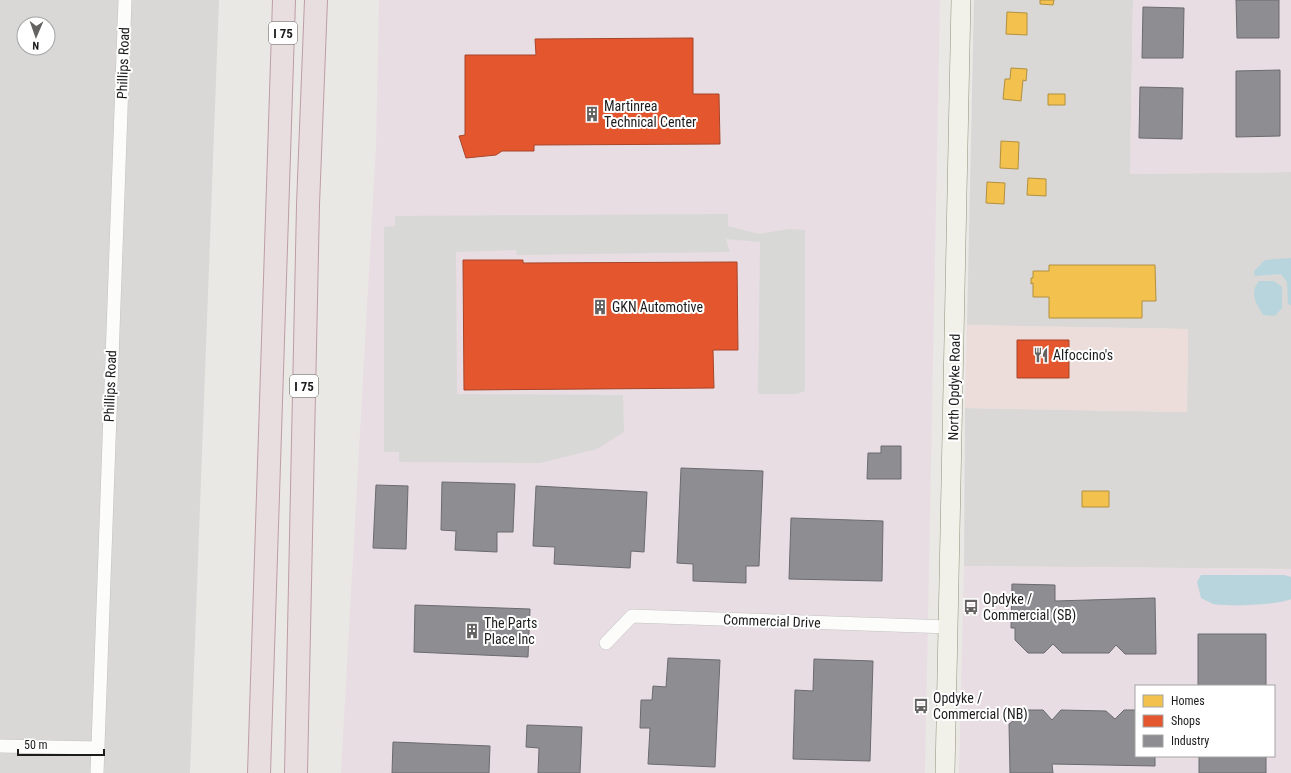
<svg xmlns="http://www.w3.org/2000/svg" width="1291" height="773" viewBox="0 0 1291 773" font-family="'Roboto Condensed',sans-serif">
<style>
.residential{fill:#d9d8d6;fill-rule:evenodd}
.commercial{fill:#ecdcda}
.industrial{fill:#e8dde3;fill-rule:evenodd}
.religious{fill:#d8d8d6}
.water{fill:#b8d4dc}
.homes{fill:#f2c14e;stroke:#b2903f}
.shops{fill:#e4572e;stroke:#a84529}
.industry{fill:#8d8d92;stroke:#6b6b6f}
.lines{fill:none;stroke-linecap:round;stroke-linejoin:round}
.street-casing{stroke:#c3c2c0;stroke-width:14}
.secondary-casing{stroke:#91927d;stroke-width:20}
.highway-casing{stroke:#bd9da6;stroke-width:24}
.street{stroke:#fcfcfb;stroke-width:13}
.secondary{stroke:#f2f1e9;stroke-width:19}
.highway{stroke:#e8dedf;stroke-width:22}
.labels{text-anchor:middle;stroke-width:4;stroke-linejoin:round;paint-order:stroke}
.shield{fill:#fff;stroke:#606060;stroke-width:1}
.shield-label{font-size:13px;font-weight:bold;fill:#1c1c1c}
.street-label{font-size:14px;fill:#1c1c1c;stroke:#fff}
.poi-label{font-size:14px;fill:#1c1c1c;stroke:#fff;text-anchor:start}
</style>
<rect width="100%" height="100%" fill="#eae8e4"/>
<path class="residential" d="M 0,0 L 219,0 L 190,773 L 0,773 ZM 24,24 L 48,24 L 48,48 L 24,48 Z
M 974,0 L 1133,0 L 1130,174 L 1291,172 L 1291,569 L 964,566 L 965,408 L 1187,412 L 1188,329 L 967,325 Z"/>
<path class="commercial" d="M 967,325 L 1188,329 L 1187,412 L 965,408 Z"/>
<path class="industrial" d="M 379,0 L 940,0 L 925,773 L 341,773 L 376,145 Z
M 1133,0 L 1291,0 L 1291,172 L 1130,174 Z
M 964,566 L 1291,569 L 1291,773 L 959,773 ZM 1136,686 L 1274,686 L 1274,756 L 1136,756 Z"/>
<path class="religious" d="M 728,214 L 728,226 L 759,234 L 789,229 L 805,230 L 805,391 L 796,394 L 758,394 L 760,242 L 726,239 L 730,252 L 517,255 L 516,250 L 456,252 L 457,394 L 623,395 L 624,432 L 597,449 L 540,463 L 399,462 L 399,452 L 384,452 L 384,227 L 395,226 L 395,216 Z"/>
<path class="water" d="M 1291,258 L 1291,306 L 1288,303 L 1287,282 L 1281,274 L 1255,276 L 1254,271 L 1265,260 Z
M 1259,281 L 1274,281 L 1282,287 L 1282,308 L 1275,316 L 1263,315 C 1256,303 1249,293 1259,281 Z
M 1201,575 L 1284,575 L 1291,577 L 1291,599 C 1280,605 1225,607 1213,604 C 1209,602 1205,600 1201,598 L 1197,582 Z"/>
<path class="homes" d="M 1040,0 L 1054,0 L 1053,5 L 1040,4 Z
M 1007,12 L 1027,13 L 1027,35 L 1006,34 Z
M 1011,68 L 1027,69 L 1026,81 L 1023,80 L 1021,101 L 1003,99 L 1005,79 L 1010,79 Z
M 1048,94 L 1065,94 L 1065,105 L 1048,105 Z
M 1001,141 L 1019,142 L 1018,169 L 1000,168 Z
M 1028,178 L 1046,179 L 1046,196 L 1027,195 Z
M 987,182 L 1005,183 L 1004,204 L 986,203 Z
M 1049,265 L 1155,265 L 1156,301 L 1142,301 L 1142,318 L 1049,318 L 1049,297 L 1033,297 L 1033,283 L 1031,284 L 1031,278 L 1033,278 L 1033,271 L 1049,271 Z
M 1082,491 L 1109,491 L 1109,507 L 1082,507 Z"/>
<path class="shops" d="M 693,38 L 693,94 L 719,94 L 720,144 L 534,145 L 534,151 L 502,151 L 496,155 L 466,158 L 459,136 L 465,135 L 465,55 L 536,55 L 535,39 Z
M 463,260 L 523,260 L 523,263 L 737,262 L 738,350 L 713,350 L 714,388 L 464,390 Z
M 1017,340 L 1069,340 L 1069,378 L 1017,378 Z"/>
<path class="industry" d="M 1236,0 L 1279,0 L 1279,38 L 1237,38 Z
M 1143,7 L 1184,8 L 1183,58 L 1142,58 Z
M 1280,70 L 1280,136 L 1236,137 L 1236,71 Z
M 1140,87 L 1183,88 L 1182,139 L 1139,138 Z
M 881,446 L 901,446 L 901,479 L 867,479 L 868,453 L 881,453 Z
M 681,468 L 763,471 L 759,566 L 746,566 L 746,583 L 693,581 L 693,564 L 677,563 Z
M 442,482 L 515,484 L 513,532 L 497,532 L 497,552 L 455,550 L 456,531 L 441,530 Z
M 376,485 L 408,486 L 406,549 L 373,548 Z
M 536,486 L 647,492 L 644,552 L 631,551 L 630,568 L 554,564 L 555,547 L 533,546 Z
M 791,518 L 883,521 L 882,581 L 789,579 Z
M 1012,584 L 1055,585 L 1055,601 L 1155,598 L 1156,654 L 1125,654 L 1116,645 L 1109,653 L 1062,653 L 1053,644 L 1044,653 L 1028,653 L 1015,640 L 1015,628 L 1011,628 Z
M 415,605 L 530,609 L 528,657 L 414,652 Z
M 1198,634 L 1266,634 L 1266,686 L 1198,686 Z
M 668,658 L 720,660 L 715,767 L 648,764 L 650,728 L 640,728 L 641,700 L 652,700 L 653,686 L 666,687 Z
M 814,659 L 873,661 L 870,761 L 793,759 L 795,690 L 813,691 Z
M 1026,710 L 1043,710 L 1052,720 L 1061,710 L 1106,711 L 1115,719 L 1124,710 L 1136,710 L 1136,756 L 1155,756 L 1155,766 L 1052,764 L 1053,773 L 1010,773 L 1009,724 L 1016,719 L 1009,712 L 1023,712 Z
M 527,725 L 582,727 L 580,773 L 538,773 L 539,748 L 526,747 Z
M 393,742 L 490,746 L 489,773 L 392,773 Z
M 1199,756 L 1266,756 L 1266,773 L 1199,773 Z"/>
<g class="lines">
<defs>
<path id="street" d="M 606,643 L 632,616 L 949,627
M 0,746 L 98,748
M 97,773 L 125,0"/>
<path id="secondary" d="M 945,773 L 961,0"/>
<path id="highway" d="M 259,773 L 284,0
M 296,773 L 308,205 L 316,0"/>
</defs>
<use href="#street" class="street-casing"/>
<use href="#secondary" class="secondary-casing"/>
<use href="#highway" class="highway-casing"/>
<use href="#street" class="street"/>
<use href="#secondary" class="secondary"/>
<use href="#highway" class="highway"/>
</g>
<defs>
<symbol id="building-bare" viewBox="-9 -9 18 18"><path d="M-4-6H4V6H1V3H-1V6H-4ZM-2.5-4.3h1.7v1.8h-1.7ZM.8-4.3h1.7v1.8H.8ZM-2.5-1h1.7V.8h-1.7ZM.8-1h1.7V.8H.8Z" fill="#646362" stroke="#fff" stroke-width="2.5" paint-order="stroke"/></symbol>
<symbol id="restaurant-bare" viewBox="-9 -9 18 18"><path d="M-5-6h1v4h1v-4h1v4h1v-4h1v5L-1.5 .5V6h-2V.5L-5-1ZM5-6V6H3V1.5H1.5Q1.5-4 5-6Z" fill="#646362" stroke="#fff" stroke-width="2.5" paint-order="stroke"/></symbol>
<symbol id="bus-bare" viewBox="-9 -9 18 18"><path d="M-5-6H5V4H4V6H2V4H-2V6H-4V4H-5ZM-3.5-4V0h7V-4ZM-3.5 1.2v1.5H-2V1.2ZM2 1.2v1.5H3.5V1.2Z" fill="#646362" stroke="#fff" stroke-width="2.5" paint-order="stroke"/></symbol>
</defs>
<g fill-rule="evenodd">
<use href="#building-bare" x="581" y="103" width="22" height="22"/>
<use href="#building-bare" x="589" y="296" width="22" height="22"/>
<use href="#restaurant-bare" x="1030" y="344" width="22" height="22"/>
<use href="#bus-bare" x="960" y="596" width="22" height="22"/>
<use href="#building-bare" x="461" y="620" width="22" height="22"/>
<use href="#bus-bare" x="910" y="695" width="22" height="22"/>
</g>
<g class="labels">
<g class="shield">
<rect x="269" y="22" width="28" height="22" rx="3"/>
<rect x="290" y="375" width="28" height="22" rx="3"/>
</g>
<g class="shield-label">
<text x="283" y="38">I 75</text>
<text x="304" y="391">I 75</text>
</g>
<g class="street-label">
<text transform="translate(123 63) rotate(-88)" y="5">Phillips Road</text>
<text transform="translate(110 386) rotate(-88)" y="5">Phillips Road</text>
<text transform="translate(954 387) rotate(-89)" y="5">North Opdyke Road</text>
<text transform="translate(772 621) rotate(2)" y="5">Commercial Drive</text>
</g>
<g class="poi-label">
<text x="604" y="111">Martinrea<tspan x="604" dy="16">Technical Center</tspan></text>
<text x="612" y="312">GKN Automotive</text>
<text x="1053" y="360">Alfoccino's</text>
<text x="983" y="604">Opdyke /<tspan x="983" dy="16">Commercial (SB)</tspan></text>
<text x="484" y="628">The Parts<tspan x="484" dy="16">Place Inc</tspan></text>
<text x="933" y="703">Opdyke /<tspan x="933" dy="16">Commercial (NB)</tspan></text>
</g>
</g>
<rect x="1135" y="685" width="140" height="72" fill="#ffffff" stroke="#a4a4a4"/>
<rect x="1143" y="695" width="20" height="12" fill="#f2c14e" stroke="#a4a4a4"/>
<text x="1171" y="705" font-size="12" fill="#1c1c1c">Homes</text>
<rect x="1143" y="715" width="20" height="12" fill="#e4572e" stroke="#a4a4a4"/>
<text x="1171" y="725" font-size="12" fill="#1c1c1c">Shops</text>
<rect x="1143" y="735" width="20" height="12" fill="#8d8d92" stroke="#a4a4a4"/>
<text x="1171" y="745" font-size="12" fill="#1c1c1c">Industry</text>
<g transform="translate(36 36) rotate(182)"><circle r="19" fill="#ffffff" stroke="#a4a4a4"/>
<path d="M0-3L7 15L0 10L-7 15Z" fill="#646362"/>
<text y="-6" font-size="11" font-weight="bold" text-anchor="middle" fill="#1c1c1c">N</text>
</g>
<path d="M18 749v6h86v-6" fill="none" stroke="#1c1c1c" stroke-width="2"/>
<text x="24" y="749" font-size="12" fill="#1c1c1c" stroke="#ffffff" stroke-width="3" paint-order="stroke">50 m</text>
</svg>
